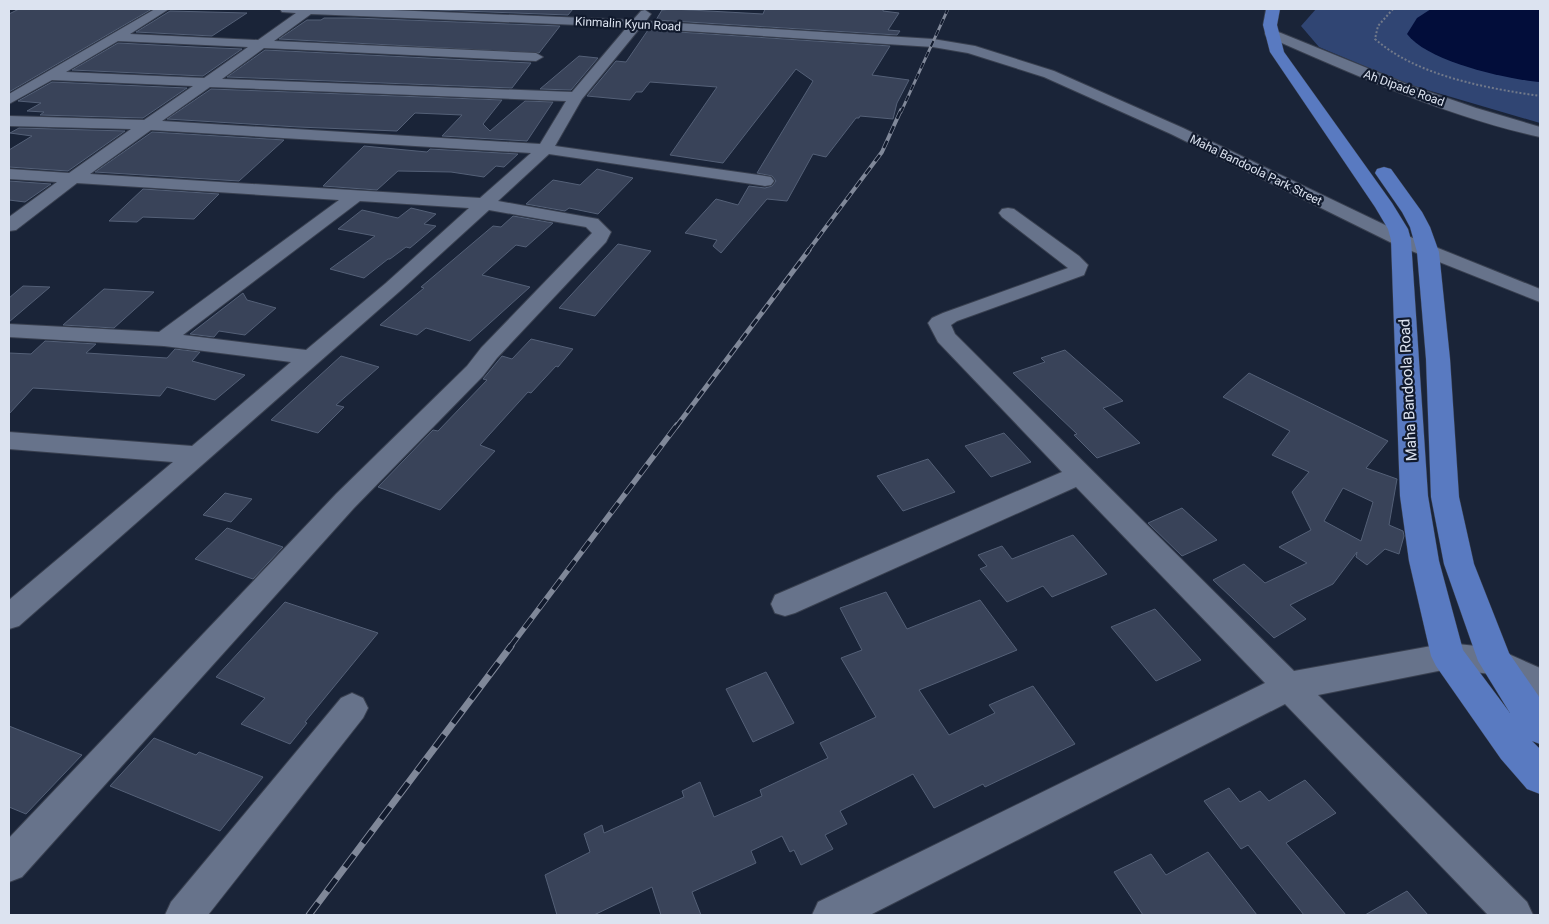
<svg xmlns="http://www.w3.org/2000/svg" width="1549" height="924" viewBox="0 0 1549 924" font-family="Roboto,sans-serif">
<style>
.green{fill:#304573}
.water{fill:#020d3a}
.building{fill:#394359;stroke:#546077;fill-rule:evenodd}
.lines{fill:none;stroke-linecap:round;stroke-linejoin:round}
.minor-casing{stroke:#394050;stroke-width:2}
.major-casing{stroke:#394050;stroke-width:1}
.path{stroke:#71798a;stroke-width:2;stroke-dasharray:2 2;stroke-linecap:butt}
.minor{fill:#67738b;fill-rule:evenodd}
.major{fill:#597ac1;fill-rule:evenodd}
.rail-far4-casing{stroke:#808899;stroke-width:3}
.rail-far3-casing{stroke:#808899;stroke-width:4}
.rail-far2-casing{stroke:#808899;stroke-width:5}
.rail-far1-casing{stroke:#808899;stroke-width:5.5}
.rail-casing{stroke:#808899;stroke-width:7}
.rail-far4{stroke:#111a2d;stroke-width:2;stroke-dasharray:6;stroke-linecap:butt}
.rail-far3{stroke:#111a2d;stroke-width:2.5;stroke-dasharray:8;stroke-linecap:butt}
.rail-far2{stroke:#111a2d;stroke-width:3;stroke-dasharray:9;stroke-linecap:butt}
.rail-far1{stroke:#111a2d;stroke-width:4;stroke-dasharray:12;stroke-linecap:butt}
.rail{stroke:#111a2d;stroke-width:5;stroke-dasharray:15;stroke-linecap:butt}
.labels{text-anchor:middle;stroke-width:4.5;stroke-linejoin:round;paint-order:stroke}
.far-street-label{font-size:12px;fill:#dce3f0;stroke:#111a2d}
.street-label{font-size:15px;fill:#dce3f0;stroke:#111a2d}
</style>
<rect width="100%" height="100%" fill="#1a2438"/>
<path class="green" d="M 1316,9 L 1540,9 L 1540,123 L 1407,84 L 1319,47 L 1301,26 Z"/>
<path class="water" d="M 1431,9 L 1540,9 L 1540,82 C 1506,79 1428,62 1407,34 L 1417,18 Z"/>
<path class="building" d="M 19,9 L 152,9 L 9,92 L 9,14 Z
M 410,9 L 573,9 L 568,15 Z
M 672,9 L 763,14 L 765,9 L 883,9 L 883,11 L 899,13 L 888,30 L 900,31 L 897,35 L 656,20 L 662,10 Z
M 170,11 L 247,13 L 212,36 L 136,32 Z
M 324,18 L 355,18 L 560,26 L 539,53 L 279,39 L 307,20 L 321,20 Z
M 648,30 L 890,46 L 872,75 L 909,80 L 897,103 L 893,119 L 860,116 L 859,118 L 856,118 L 826,157 L 813,154 L 787,201 L 767,199 L 721,253 L 713,246 L 717,240 L 685,233 L 716,199 L 738,205 L 749,186 L 765,188 L 772,186 L 776,181 L 772,176 L 757,173 L 813,81 L 796,69 L 723,163 L 670,155 L 717,87 L 650,82 L 642,92 L 636,92 L 630,100 L 587,96 L 616,61 L 626,62 Z
M 118,43 L 196,47 L 242,49 L 203,76 L 72,70 Z
M 265,50 L 531,63 L 512,88 L 227,77 Z
M 579,56 L 598,58 L 571,90 L 540,89 Z
M 52,82 L 187,88 L 143,118 L 40,115 L 44,112 L 27,111 L 41,103 L 18,101 Z
M 211,89 L 502,100 L 483,124 L 490,131 L 525,101 L 553,102 L 527,141 L 442,136 L 462,115 L 415,113 L 397,131 L 298,127 L 167,119 Z
M 19,128 L 125,131 L 68,171 L 9,167 L 9,150 L 32,136 L 10,133 Z
M 152,132 L 284,140 L 239,181 L 95,172 Z
M 364,146 L 427,152 L 430,149 L 518,154 L 504,167 L 496,166 L 484,177 L 451,172 L 398,171 L 377,190 L 323,186 Z
M 597,169 L 633,178 L 598,214 L 569,208 L 565,211 L 526,204 L 553,180 L 580,185 Z
M 9,181 L 51,184 L 25,202 L 9,200 Z
M 143,189 L 219,194 L 194,219 L 143,217 L 137,222 L 109,221 Z
M 411,208 L 436,214 L 424,224 L 436,226 L 410,248 L 406,247 L 390,259 L 388,259 L 364,278 L 330,269 L 375,236 L 338,229 L 362,210 L 398,218 Z
M 513,216 L 553,223 L 526,247 L 516,245 L 482,275 L 530,287 L 470,341 L 426,328 L 417,335 L 380,325 L 424,288 L 421,287 L 493,226 L 501,227 Z
M 618,244 L 651,251 L 595,316 L 559,308 Z
M 23,286 L 50,287 L 9,322 L 9,298 Z
M 104,289 L 154,292 L 114,328 L 63,325 Z
M 243,293 L 247,300 L 276,308 L 245,335 L 219,331 L 214,337 L 190,334 Z
M 531,339 L 573,349 L 558,367 L 556,366 L 531,393 L 528,392 L 480,445 L 495,451 L 440,510 L 378,487 L 433,430 L 438,431 L 487,380 L 483,379 L 502,356 L 512,359 Z
M 45,341 L 96,344 L 86,353 L 167,358 L 175,349 L 200,352 L 192,361 L 245,375 L 215,400 L 167,387 L 160,396 L 33,388 L 9,414 L 9,353 L 31,354 Z
M 1065,350 L 1123,401 L 1103,408 L 1140,443 L 1097,458 L 1074,435 L 1077,434 L 1013,373 L 1045,362 L 1041,358 Z
M 341,356 L 379,367 L 336,405 L 344,407 L 318,433 L 271,420 Z
M 1249,373 L 1388,441 L 1366,468 L 1397,479 L 1389,525 L 1403,531 L 1404,536 L 1399,554 L 1385,549 L 1367,565 L 1356,557 L 1357,552 L 1333,584 L 1290,605 L 1306,619 L 1274,638 L 1213,580 L 1244,564 L 1265,583 L 1307,563 L 1279,547 L 1311,530 L 1292,492 L 1309,472 L 1272,455 L 1290,431 L 1223,397 ZM 1343,488 L 1373,502 L 1361,541 L 1324,521 Z
M 1004,433 L 1031,462 L 991,477 L 965,446 Z
M 928,459 L 955,492 L 903,511 L 877,476 Z
M 225,493 L 252,499 L 231,522 L 203,515 Z
M 1182,508 L 1217,540 L 1182,556 L 1148,523 Z
M 227,528 L 283,547 L 253,579 L 195,559 Z
M 1073,535 L 1107,574 L 1052,597 L 1043,586 L 1007,602 L 980,569 L 987,566 L 978,555 L 1002,546 L 1012,559 Z
M 886,592 L 907,629 L 980,600 L 1017,650 L 919,690 L 949,735 L 995,713 L 989,705 L 1033,686 L 1075,744 L 985,787 L 983,784 L 934,808 L 913,774 L 840,811 L 847,824 L 825,835 L 833,849 L 801,865 L 794,850 L 790,852 L 782,836 L 751,851 L 756,863 L 692,892 L 701,915 L 661,915 L 652,887 L 594,915 L 557,915 L 545,875 L 590,852 L 584,834 L 602,825 L 604,833 L 684,797 L 682,791 L 700,782 L 714,817 L 762,796 L 760,790 L 828,758 L 820,743 L 876,717 L 841,658 L 862,650 L 840,608 Z
M 285,602 L 378,633 L 305,722 L 307,723 L 290,744 L 241,724 L 265,698 L 216,677 Z
M 1155,609 L 1201,660 L 1156,681 L 1111,627 Z
M 766,672 L 794,723 L 753,742 L 726,689 Z
M 9,726 L 82,755 L 26,814 L 9,807 Z
M 154,738 L 196,755 L 199,752 L 263,777 L 220,831 L 110,786 Z
M 1305,780 L 1336,813 L 1286,843 L 1346,915 L 1304,915 L 1248,845 L 1241,849 L 1204,801 L 1229,788 L 1240,802 L 1260,791 L 1269,801 Z
M 1208,852 L 1257,915 L 1143,915 L 1114,872 L 1151,854 L 1166,875 Z
M 1407,891 L 1428,915 L 1365,915 Z"/>
<g class="lines">
<defs>
<path id="minor" d="M 155,9 L 169,9 L 130,34 L 258,40 L 296,13 L 282,12 L 280,9 L 367,9 L 633,20 L 641,11 L 645,10 L 651,14 L 646,21 L 933,39 L 975,46 L 1054,71 L 1183,128 L 1408,236 L 1540,289 L 1540,302 L 1394,244 L 1171,134 L 1044,77 L 968,53 L 933,47 L 640,28 L 582,99 L 555,146 L 765,176 L 771,177 L 774,181 L 771,185 L 765,186 L 549,154 L 498,201 L 598,219 L 611,232 L 606,242 L 497,358 L 483,376 L 354,508 L 22,877 L 9,882 L 9,838 L 336,494 L 467,366 L 481,348 L 592,233 L 586,227 L 489,210 L 400,291 L 19,626 L 9,629 L 9,600 L 173,462 L 9,449 L 9,432 L 192,446 L 291,362 L 164,346 L 9,337 L 9,324 L 159,332 L 339,200 L 77,183 L 16,230 L 9,231 L 9,217 L 57,182 L 9,179 L 9,169 L 69,173 L 131,129 L 9,126 L 9,116 L 144,120 L 193,86 L 52,80 L 9,104 L 9,94 ZM 311,14 L 627,27 L 572,92 L 222,79 L 264,48 L 536,61 L 543,57 L 536,53 L 274,41 ZM 118,41 L 248,47 L 204,78 L 66,72 ZM 210,87 L 566,101 L 540,144 L 162,121 ZM 151,130 L 531,153 L 480,198 L 90,174 ZM 360,201 L 469,208 L 386,283 L 306,350 L 183,335 Z
M 1271,29 L 1409,85 L 1476,108 L 1540,127 L 1540,137 C 1448,117 1352,74 1266,36 L 1265,33 L 1266,30 Z
M 1008,208 L 1014,209 L 1079,256 L 1088,265 L 1084,275 L 957,321 L 951,325 L 955,334 L 1294,671 L 1448,643 L 1495,648 L 1540,668 L 1540,697 L 1491,674 L 1448,669 L 1318,695 L 1527,902 L 1533,915 L 1488,915 L 1285,704 L 870,915 L 812,915 L 818,902 L 1265,683 L 1076,487 L 795,613 L 785,616 L 775,613 L 771,604 L 775,595 L 1062,472 L 938,342 L 928,323 L 932,318 L 943,313 L 1068,268 L 1002,217 L 999,213 L 1002,209 Z
M 352,693 L 363,698 L 368,708 L 363,718 L 208,915 L 165,915 L 171,902 L 341,698 Z"/>
<path id="major" d="M 1266,9 L 1280,9 L 1277,25 L 1284,52 L 1392,203 L 1408,229 L 1411,240 L 1428,496 L 1439,561 L 1463,650 L 1510,713 L 1478,661 L 1444,564 L 1431,497 L 1426,359 L 1417,252 L 1410,227 L 1402,212 L 1375,173 L 1377,169 L 1384,167 L 1391,169 L 1422,212 L 1430,227 L 1439,252 L 1450,359 L 1459,497 L 1474,564 L 1509,653 L 1540,698 L 1540,744 L 1532,741 L 1540,749 L 1540,794 L 1527,789 L 1501,759 L 1436,666 L 1431,656 L 1409,561 L 1400,496 L 1391,240 L 1388,229 L 1375,207 L 1270,52 L 1263,25 Z"/>
</defs>
<use href="#minor" class="minor-casing"/>
<use href="#major" class="major-casing"/>
<path class="path" d="M 1393,9 L 1378,26 L 1375,39 C 1417,76 1486,88 1540,96"/>
<use href="#minor" class="minor"/>
<use href="#major" class="major"/>
<defs>
<path id="rail-far4" d="M 901,112 L 948,9"/>
<path id="rail-far3" d="M 808,251 L 882,152 L 901,110"/>
<path id="rail-far2" d="M 676,427 L 809,250"/>
<path id="rail-far1" d="M 510,647 L 677,425"/>
<path id="rail" d="M 309,915 L 511,646"/>
</defs>
<use href="#rail-far4" class="rail-far4-casing"/>
<use href="#rail-far3" class="rail-far3-casing"/>
<use href="#rail-far2" class="rail-far2-casing"/>
<use href="#rail-far1" class="rail-far1-casing"/>
<use href="#rail" class="rail-casing"/>
<use href="#rail-far4" class="rail-far4"/>
<use href="#rail-far3" class="rail-far3"/>
<use href="#rail-far2" class="rail-far2"/>
<use href="#rail-far1" class="rail-far1"/>
<use href="#rail" class="rail"/>
</g>
<g class="labels">
<g class="far-street-label">
<text transform="translate(628 24) rotate(3)" y="4">Kinmalin Kyun Road</text>
<text transform="translate(1404 88) rotate(20)" y="4">Ah Dipade Road</text>
<text transform="translate(1256 170) rotate(26)" y="4">Maha Bandoola Park Street</text>
</g>
<g class="street-label">
<text transform="translate(1408 390) rotate(-93)" y="5">Maha Bandoola Road</text>
</g>
</g>
<rect width="1549" height="924" fill="none" stroke="#dce3f0" stroke-width="20"/>
</svg>
